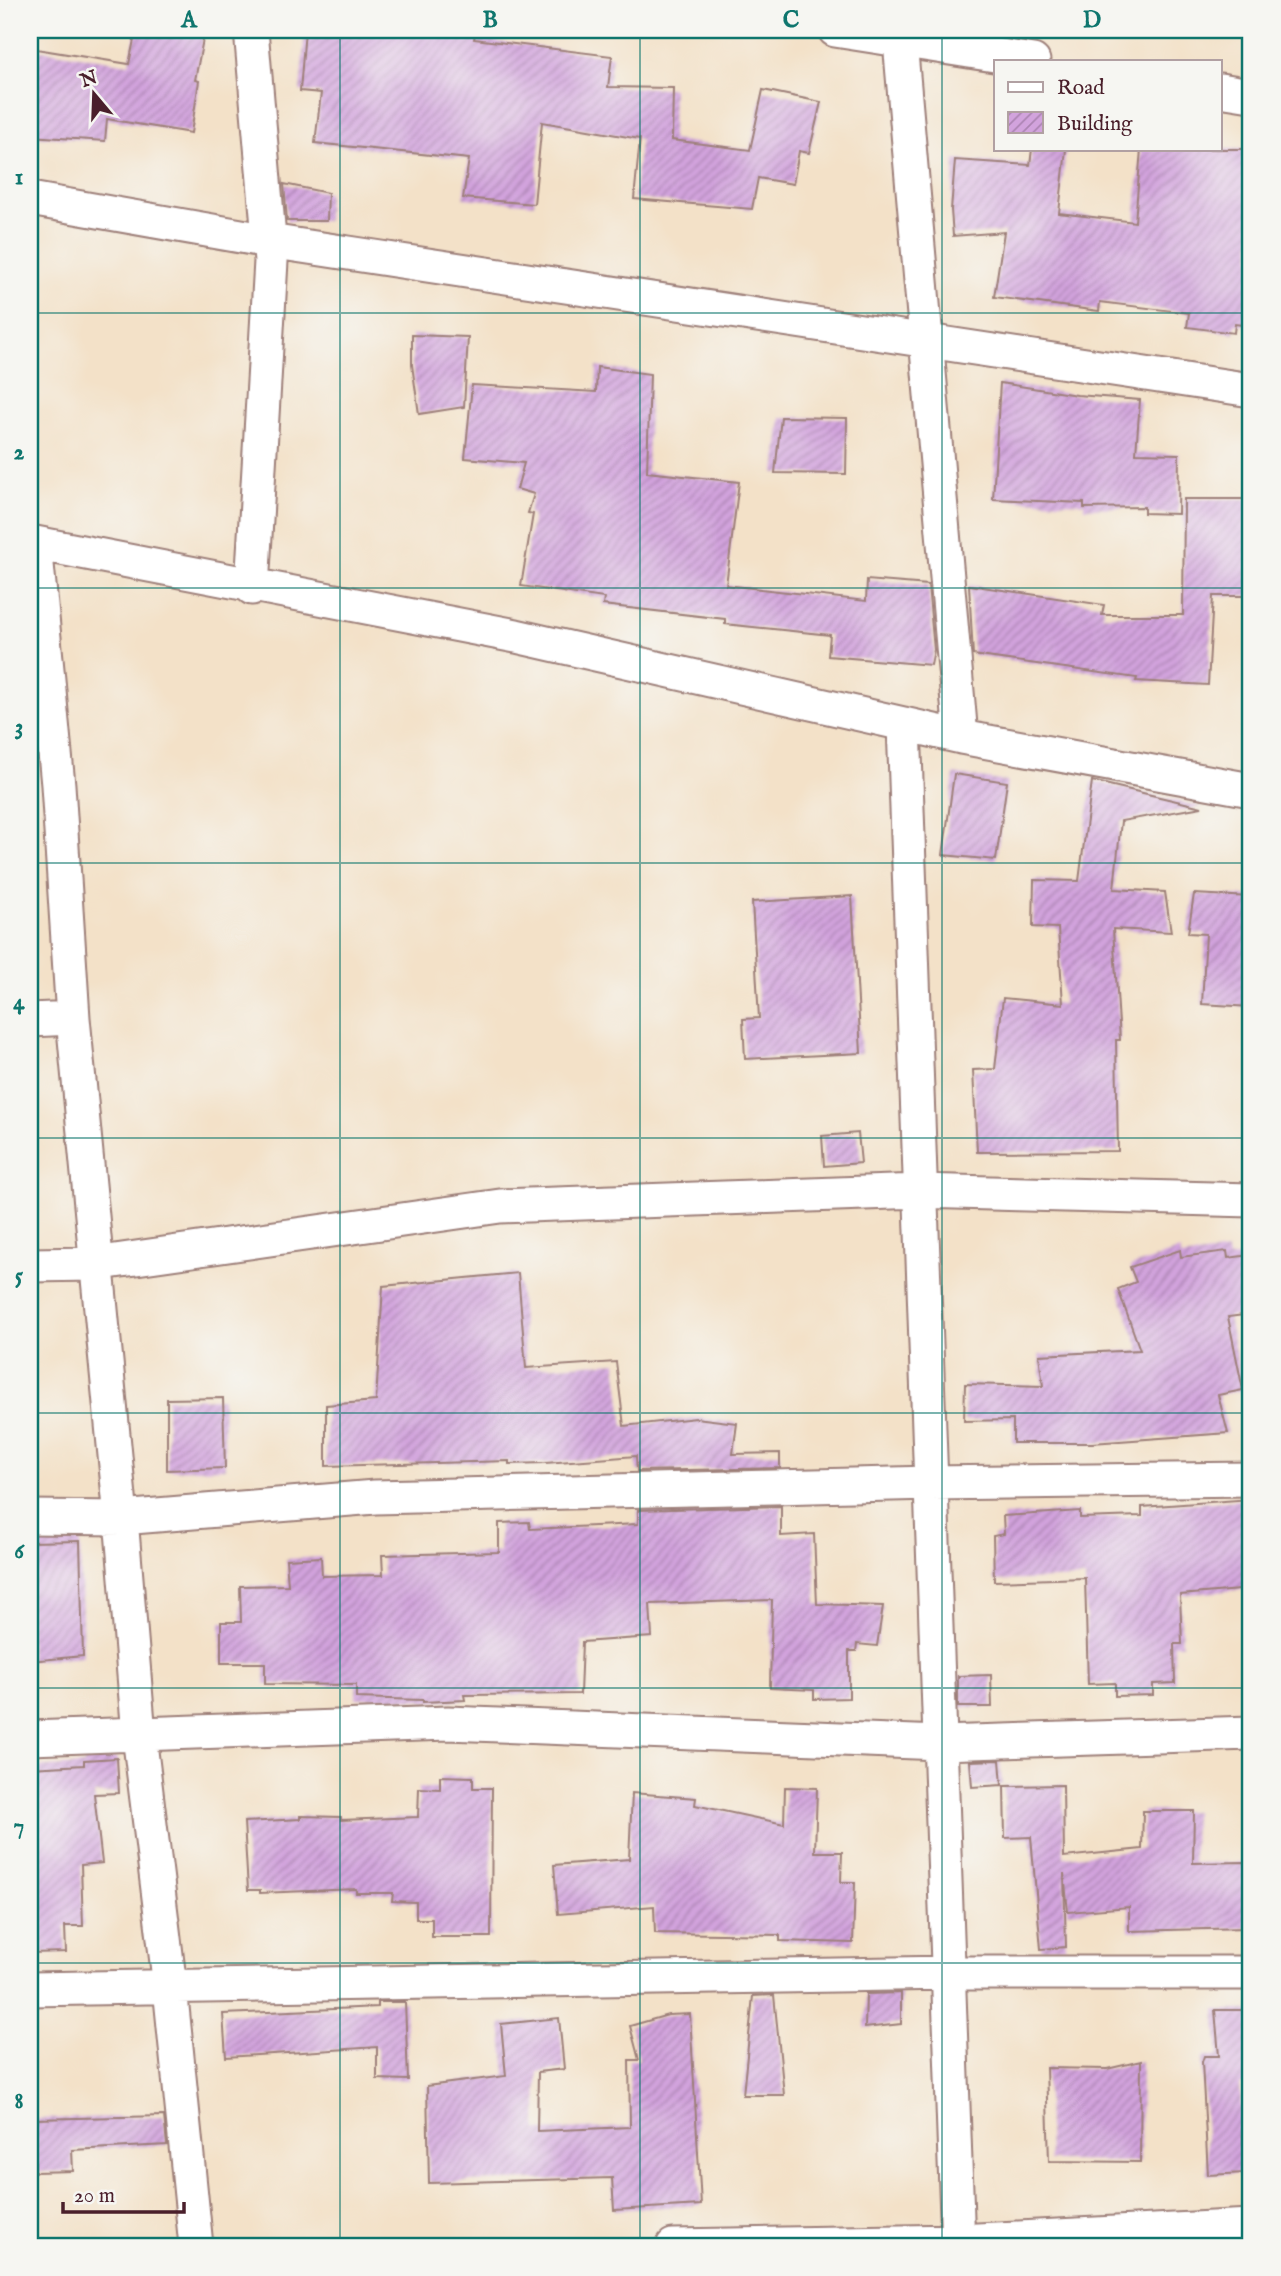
<svg xmlns="http://www.w3.org/2000/svg" width="1281" height="2276" viewBox="0 0 1281 2276" font-family="'IM FELL English',serif">
<style>
.building{fill:url(#building-hatch)}
.lines{fill:none;stroke-linecap:round;stroke-linejoin:round}
.minor-casing{stroke:#9e807a;stroke-width:37}
.minor{stroke:#fff;stroke-width:33}
.grid{fill:none;stroke:#0f766e;stroke-width:2;stroke-opacity:0.55}
.neatline{fill:none;stroke:#0f766e;stroke-width:2.5}
.grid-label{font-size:23px;text-anchor:middle;font-weight:bold;fill:#0f766e}
</style>
<defs>
<pattern id="building-hatch" width="6" height="6" patternUnits="userSpaceOnUse" patternTransform="scale(1.75)"><rect width="6" height="6" fill="#d2a3dd"/><path d="M-1 1l2-2M0 6l6-6M5 7l2-2" fill="none" stroke="#ac84b3"/></pattern>
</defs>
<rect width="100%" height="100%" fill="#f6f6f2"/>
<filter id="ink" filterUnits="userSpaceOnUse"><feTurbulence type="fractalNoise" baseFrequency=".0143" numOctaves="2"/><feDisplacementMap in="SourceGraphic" scale="14" xChannelSelector="R" yChannelSelector="G"/><feConvolveMatrix kernelMatrix="1 2 1 2 8 2 1 2 1" color-interpolation-filters="sRGB"/></filter>
<filter id="wash" filterUnits="userSpaceOnUse"><feTurbulence type="fractalNoise" baseFrequency=".00686" numOctaves="4" result="noise"/><feDisplacementMap in="SourceGraphic" scale="28" xChannelSelector="R" yChannelSelector="G"/><feGaussianBlur stdDeviation="1.57" result="paint"/><feColorMatrix in="noise" values="0 0 0 0 0 0 0 0 0 0 0 0 0 0 0 0 0 1.4 0 .05"/><feComposite in="paint" operator="in"/></filter>
<g filter="url(#wash)">
<rect width="100%" height="100%" fill="#f3e1c8"/>
<g id="blocks">
<path class="building" d="M 136,30 L 181,30 L 204,34 L 195,80 L 199,81 L 191,133 L 107,119 L 105,141 L 30,136 L 30,48 L 129,64 Z
M 305,30 L 476,30 L 474,39 L 612,56 L 608,87 L 673,88 L 672,140 L 750,150 L 763,90 L 821,102 L 809,153 L 799,151 L 793,184 L 758,178 L 752,209 L 634,199 L 640,139 L 542,122 L 534,204 L 463,198 L 469,159 L 315,143 L 321,93 L 300,91 Z
M 1032,149 L 1066,149 L 1059,213 L 1135,222 L 1141,149 L 1251,149 L 1251,326 L 1235,324 L 1234,333 L 1187,327 L 1189,313 L 1100,302 L 1099,311 L 994,297 L 1004,232 L 953,236 L 951,210 L 955,160 L 1030,165 Z
M 284,184 L 328,193 L 327,221 L 287,221 Z
M 412,335 L 468,337 L 464,407 L 419,414 L 412,365 Z
M 597,367 L 650,374 L 647,472 L 739,482 L 726,585 L 866,601 L 867,580 L 928,585 L 934,650 L 931,665 L 828,656 L 830,635 L 725,624 L 725,619 L 603,605 L 604,598 L 521,586 L 533,514 L 528,513 L 534,494 L 517,489 L 524,463 L 465,458 L 472,385 L 596,392 Z
M 1000,383 L 1077,395 L 1140,400 L 1136,453 L 1179,454 L 1178,514 L 1144,513 L 1144,507 L 1084,508 L 1084,503 L 993,499 Z
M 781,417 L 847,418 L 846,474 L 775,473 Z
M 1184,499 L 1251,499 L 1251,596 L 1213,596 L 1208,685 L 1136,681 L 1137,678 L 973,655 L 969,585 L 1104,605 L 1102,615 L 1183,615 Z
M 954,774 L 1007,782 L 996,860 L 943,855 Z
M 1092,781 L 1202,807 L 1121,821 L 1114,889 L 1165,892 L 1171,932 L 1113,929 L 1120,1040 L 1116,1040 L 1118,1151 L 977,1152 L 973,1070 L 995,1069 L 1003,998 L 1063,1004 L 1058,928 L 1033,927 L 1034,880 L 1079,881 Z
M 1194,894 L 1251,897 L 1251,1007 L 1202,1004 L 1206,934 L 1188,933 Z
M 852,896 L 861,1053 L 745,1059 L 743,1019 L 759,1018 L 752,902 Z
M 858,1133 L 861,1163 L 824,1166 L 822,1136 Z
M 1180,1250 L 1181,1257 L 1227,1251 L 1228,1258 L 1251,1255 L 1251,1314 L 1228,1317 L 1243,1390 L 1218,1395 L 1228,1433 L 1092,1443 L 1013,1443 L 1013,1420 L 964,1421 L 965,1384 L 1043,1386 L 1039,1355 L 1140,1350 L 1118,1289 L 1136,1282 L 1130,1267 Z
M 518,1273 L 526,1368 L 616,1362 L 624,1426 L 696,1418 L 737,1423 L 733,1454 L 780,1453 L 780,1468 L 637,1471 L 636,1456 L 545,1463 L 509,1464 L 509,1461 L 326,1466 L 326,1405 L 376,1401 L 383,1286 Z
M 223,1398 L 225,1468 L 167,1470 L 167,1399 Z
M 1251,1499 L 1251,1589 L 1180,1595 L 1182,1644 L 1174,1644 L 1175,1683 L 1153,1684 L 1153,1695 L 1115,1696 L 1115,1683 L 1088,1684 L 1085,1578 L 994,1581 L 993,1536 L 1004,1534 L 1003,1516 L 1080,1511 L 1080,1518 L 1142,1516 L 1142,1507 Z
M 781,1506 L 781,1536 L 814,1534 L 817,1604 L 883,1606 L 877,1646 L 857,1644 L 856,1651 L 849,1651 L 849,1698 L 814,1699 L 814,1690 L 770,1688 L 772,1600 L 650,1604 L 652,1637 L 582,1642 L 580,1694 L 464,1695 L 465,1700 L 423,1702 L 423,1700 L 356,1698 L 356,1685 L 265,1684 L 265,1663 L 221,1663 L 221,1622 L 241,1622 L 240,1586 L 288,1585 L 286,1559 L 321,1557 L 322,1576 L 383,1575 L 382,1555 L 499,1552 L 499,1523 L 529,1522 L 530,1529 L 638,1524 L 638,1510 Z
M 80,1541 L 83,1656 L 30,1661 L 30,1542 Z
M 991,1675 L 992,1707 L 958,1707 L 958,1676 Z
M 117,1758 L 119,1793 L 94,1794 L 102,1863 L 81,1865 L 83,1926 L 65,1926 L 66,1952 L 30,1953 L 30,1768 L 84,1765 L 84,1760 Z
M 1000,1760 L 1002,1785 L 972,1787 L 970,1761 Z
M 440,1776 L 473,1777 L 473,1788 L 492,1788 L 491,1937 L 432,1937 L 432,1919 L 416,1919 L 416,1902 L 392,1901 L 393,1893 L 356,1893 L 356,1889 L 260,1893 L 260,1890 L 248,1890 L 244,1822 L 300,1819 L 300,1816 L 341,1817 L 341,1820 L 418,1817 L 419,1788 L 440,1789 Z
M 1063,1785 L 1064,1857 L 1142,1849 L 1143,1811 L 1194,1811 L 1193,1863 L 1245,1862 L 1246,1928 L 1129,1931 L 1129,1907 L 1068,1912 L 1064,1873 L 1066,1947 L 1041,1949 L 1031,1837 L 1005,1838 L 1004,1786 Z
M 785,1787 L 817,1788 L 815,1852 L 842,1852 L 841,1882 L 855,1882 L 853,1943 L 780,1941 L 780,1935 L 655,1933 L 654,1906 L 558,1914 L 554,1865 L 629,1859 L 632,1793 L 696,1798 L 695,1805 L 784,1824 Z
M 901,1993 L 901,2024 L 865,2028 L 866,1994 Z
M 774,1995 L 784,2095 L 743,2095 L 753,1996 Z
M 378,2002 L 405,2002 L 408,2080 L 377,2079 L 377,2047 L 226,2057 L 223,2014 L 378,2007 Z
M 1215,2010 L 1251,2010 L 1251,2085 L 1240,2085 L 1245,2173 L 1208,2175 L 1202,2062 L 1204,2056 L 1219,2056 Z
M 690,2014 L 701,2205 L 614,2210 L 612,2178 L 429,2183 L 427,2086 L 506,2076 L 501,2024 L 559,2018 L 564,2069 L 538,2072 L 537,2131 L 630,2127 L 629,2060 L 639,2060 L 630,2026 L 668,2015 Z
M 1141,2061 L 1140,2162 L 1049,2161 L 1046,2068 L 1107,2069 Z
M 164,2116 L 167,2145 L 72,2150 L 73,2171 L 35,2172 L 34,2119 Z"/>
</g>
</g>
<g filter="url(#ink)">
<use href="#blocks" fill-opacity="0" stroke="#9e807a" stroke-width="2"/>
<g class="lines">
<defs>
<path id="minor" d="M 251,30 L 271,261 L 252,588
M 835,30 L 1033,61
M 899,30 L 961,737
M 1220,90 L 1251,95
M 30,199 L 269,241 L 1251,390
M 30,542 L 516,636 L 961,737 L 1251,790
M 35,543 L 58,785 L 73,1018 L 121,1518 L 139,1735 L 170,1987 L 196,2246
M 904,724 L 958,2246
M 30,1020 L 73,1018
M 30,1265 L 94,1264 L 500,1206 L 920,1191 L 1251,1200
M 30,1517 L 121,1518 L 375,1497 L 931,1483 L 1251,1479
M 30,1738 L 448,1723 L 940,1743 L 1251,1733
M 30,1989 L 948,1973 L 1251,1973
M 673,2246 L 958,2241 L 1251,2226"/>
</defs>
<use href="#minor" class="minor-casing"/>
<use href="#minor" class="minor"/>
</g>
</g>
<path class="grid" d="M 340,30 L 340,2246M 640,30 L 640,2246M 942,30 L 942,2246M 30,313 L 1251,313M 30,588 L 1251,588M 30,863 L 1251,863M 30,1138 L 1251,1138M 30,1413 L 1251,1413M 30,1688 L 1251,1688M 30,1963 L 1251,1963"/>
<rect width="1281" height="2276" fill="none" stroke="#f6f6f2" stroke-width="77"/>
<rect x="994" y="60" width="228" height="91" fill="#f6f6f2" stroke="#b1a0a2" stroke-width="2"/>
<rect x="1008" y="82" width="35" height="10" fill="#ffffff" stroke="#b1a0a2" stroke-width="2"/>
<text x="1057" y="94" font-size="21" fill="#4a1f2b">Road</text>
<rect x="1008" y="112" width="35" height="21" fill="url(#building-hatch)" stroke="#b1a0a2" stroke-width="2"/>
<text x="1057" y="130" font-size="21" fill="#4a1f2b">Building</text>
<g transform="translate(94 94) rotate(341)" stroke="#f6f6f2" stroke-width="5" paint-order="stroke">
<path d="M0-5L12 26L0 18L-12 26Z" fill="#4a1f2b"/>
<text y="-10" font-size="19" font-weight="bold" text-anchor="middle" fill="#4a1f2b">N</text>
</g>
<path d="M63 2202v10h121v-10" fill="none" stroke="#4a1f2b" stroke-width="3.5"/>
<text x="74" y="2202" font-size="21" fill="#4a1f2b" stroke="#f6f6f2" stroke-width="5" paint-order="stroke">20 m</text>
<rect x="38" y="38" width="1204" height="2200" class="neatline"/>
<g class="grid-label">
<text x="189" y="27">A</text>
<text x="490" y="27">B</text>
<text x="791" y="27">C</text>
<text x="1092" y="27">D</text>
<text x="19" y="184">1</text>
<text x="19" y="459">2</text>
<text x="19" y="734">3</text>
<text x="19" y="1009">4</text>
<text x="19" y="1283">5</text>
<text x="19" y="1558">6</text>
<text x="19" y="1833">7</text>
<text x="19" y="2108">8</text>
</g>
</svg>
